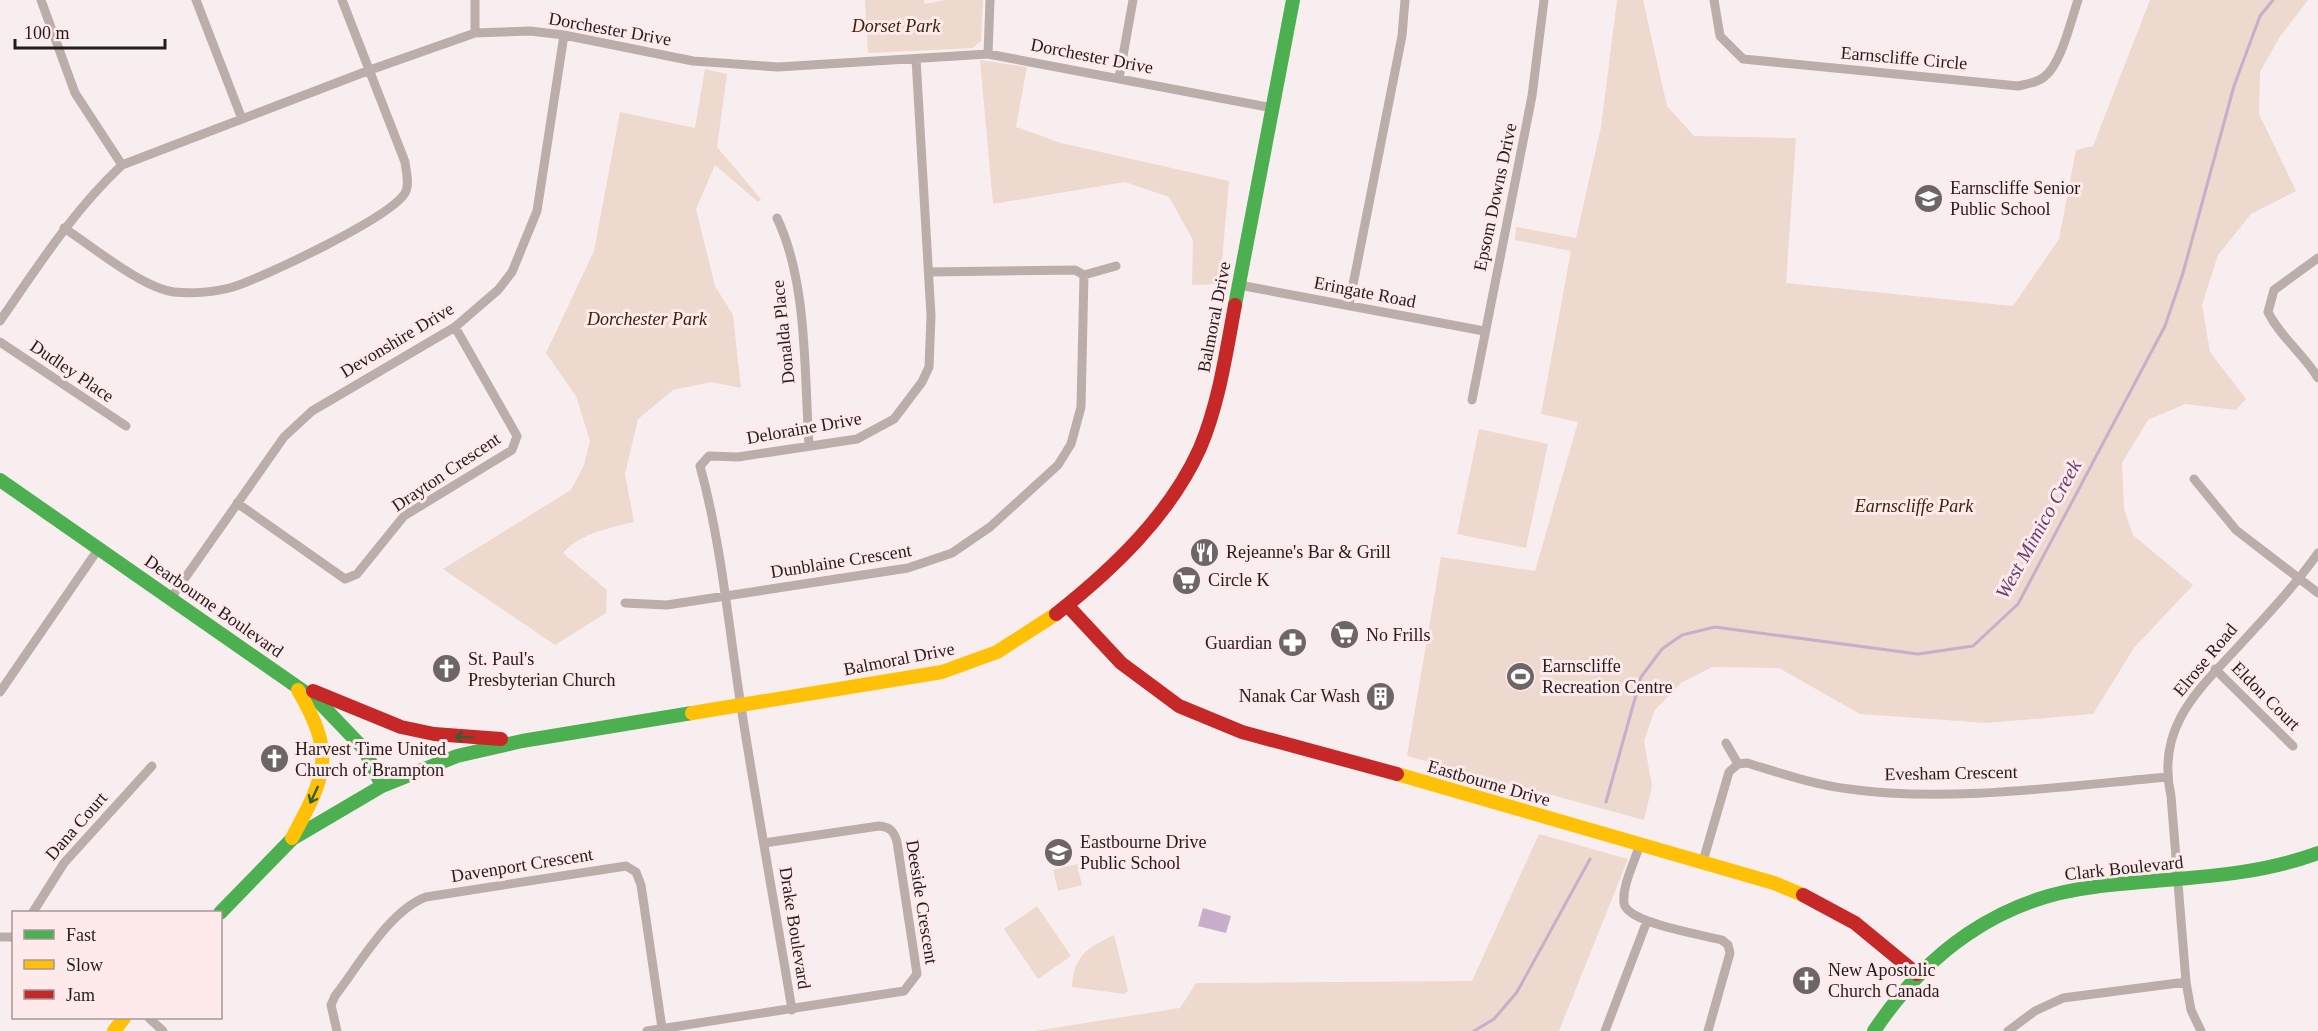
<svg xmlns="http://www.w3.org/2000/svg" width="2318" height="1031" viewBox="0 0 2318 1031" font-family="Georgia,serif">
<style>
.green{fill:#edd9cd}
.water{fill:#c8aecb}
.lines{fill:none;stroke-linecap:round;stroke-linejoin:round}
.stream{stroke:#c8aecb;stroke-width:3}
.street{stroke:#bbadaa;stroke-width:9}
.fast{stroke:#4caf50;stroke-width:14}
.slow{stroke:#ffc107;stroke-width:14}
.jam{stroke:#c62828;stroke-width:14}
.oneway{stroke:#355e34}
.labels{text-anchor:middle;stroke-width:6;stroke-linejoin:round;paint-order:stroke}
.park-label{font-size:18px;font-style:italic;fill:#3e2105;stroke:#fee9eb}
.street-label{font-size:18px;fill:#231c1d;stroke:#fee9eb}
.poi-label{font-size:18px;fill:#231c1d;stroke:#fee9eb;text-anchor:start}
.water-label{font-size:20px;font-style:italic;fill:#693d73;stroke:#fee9eb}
</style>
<rect width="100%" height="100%" fill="#f9eeef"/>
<path class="green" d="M 865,0 L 924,0 L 924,4 L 945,0 L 983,0 L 981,41 L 973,48 L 868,53 Z
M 1617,0 L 1643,0 L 1667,106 L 1694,136 L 1796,138 L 1786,283 L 2013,306 L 2059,239 L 2076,150 L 2093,146 L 2150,0 L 2308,0 L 2279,38 L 2260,72 L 2259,114 L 2296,191 L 2251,214 L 2218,255 L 2202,305 L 2210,352 L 2246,399 L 2236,410 L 2185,404 L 2148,420 L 2122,463 L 2124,509 L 2133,535 L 2193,585 L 2134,648 L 2093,714 L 1986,723 L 1860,714 L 1779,668 L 1712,667 L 1681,683 L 1655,710 L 1644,741 L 1652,786 L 1644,820 L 1407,756 L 1441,557 L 1535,571 L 1578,422 L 1541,414 L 1571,251 L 1515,240 L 1516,227 L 1576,238 L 1601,127 Z
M 980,60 L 1027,67 L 1016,127 L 1061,143 L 1229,181 L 1220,284 L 1192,285 L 1193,240 L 1169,197 L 1125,182 L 993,204 Z
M 705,69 L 727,74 L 717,147 L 761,199 L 758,202 L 715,165 L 696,209 L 715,286 L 733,315 L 741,388 L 711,382 L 673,390 L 638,419 L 625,474 L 634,522 C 610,528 580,533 563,553 L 607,590 L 606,613 L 555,645 L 443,569 L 571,490 L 584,465 L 590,441 L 576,396 L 546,353 L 594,251 L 620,112 L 695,128 Z
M 1479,429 L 1548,444 L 1526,548 L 1457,534 Z
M 1539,834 L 1628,859 L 1559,1031 L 1035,1031 L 1180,1008 L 1196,983 L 1472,981 Z
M 1077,864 L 1082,885 L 1058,891 L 1053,870 Z
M 1037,906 L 1071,956 L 1038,979 L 1004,929 Z
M 1114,935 L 1128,991 L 1124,994 L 1072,987 C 1074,955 1087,948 1114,935 Z"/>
<path class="water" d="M 1203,908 L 1231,916 L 1226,933 L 1198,926 Z"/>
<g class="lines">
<path class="stream" d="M 1606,802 L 1641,677 L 1662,649 L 1682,635 L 1715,627 L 1918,654 L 1973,646 L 2018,604 L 2165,326 L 2183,273 L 2234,86 L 2260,16 L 2273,0
M 1474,1031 L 1494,1019 L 1517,992 L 1590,859"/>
<path class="street" d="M 41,0 L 75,93 L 122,165
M 196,0 L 242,119
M 475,0 L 475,33
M 1714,0 L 1720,36 L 1743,59 L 2018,86 C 2027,84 2037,83 2044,77 C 2061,65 2071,20 2078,0
M 988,54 L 990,0
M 1119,78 L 1133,0
M 777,218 C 808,283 804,373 809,445
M 64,228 C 92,246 142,288 174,292 C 192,294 216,292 233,287 C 264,277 390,218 405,193 C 410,184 406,171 405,162 L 342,0
M 2318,258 L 2274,290 L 2268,312 C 2280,337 2304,354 2318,378
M 1084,275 L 1116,266
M 1239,285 L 1484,331
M 1349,305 L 1402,36 L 1405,0
M 0,321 C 38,266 73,211 122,165 L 370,70 L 475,33 L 530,31 L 564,35 L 693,61 L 778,67 L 988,54 L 1273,108
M 0,342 L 126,426
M 1472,400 L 1532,96 L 1544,0
M 2194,479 L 2236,530 L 2318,593
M 237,503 L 345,579 L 357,574 L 404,516 L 512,450 L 517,436 L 455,327
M 171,598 L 284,437 L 312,411 L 455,327 L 498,290 L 512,272 L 537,211 L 564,35
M 625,603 L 667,605 L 908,568 L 952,553 L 990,527 L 1058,465 L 1071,444 L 1081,407 L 1084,275 L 1075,270 L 929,272
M 2215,669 L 2293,746
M 0,692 L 99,548
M 1726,743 L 1738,764
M 1640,844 C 1635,861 1622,885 1624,903 C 1626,923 1703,935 1722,940 L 1728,945 L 1730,953 L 1708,1031
M 1703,861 L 1729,772 L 1738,764 L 1747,763 C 1780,773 1815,785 1849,789 C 1949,803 2066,786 2167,777
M 33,912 L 64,863 L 152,766
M 0,937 L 14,937
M 792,1010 C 775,907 756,803 740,700 C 728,621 721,542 700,466 L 709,456 L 738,457 L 857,439 L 894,419 L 922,382 L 929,367 L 931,316 L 916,59
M 149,1018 L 163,1031
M 337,1031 L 331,1005 L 335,996 C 359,965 390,910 426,897 L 626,866 L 636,872 L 641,885 L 662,1028
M 647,1031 L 904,991 L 917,974 L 897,842 C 894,831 890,827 879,826 L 764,843
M 1605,1031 L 1647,921
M 2008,1031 L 2035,1011 L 2063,998 L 2186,982
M 2201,1031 L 2191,1010 L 2186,982 L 2171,796 C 2156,729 2195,693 2237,648 C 2265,617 2294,587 2318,553"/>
<path class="fast" d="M 1235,305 L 1293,0
M 0,480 L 319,702 L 364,749 L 382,786
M 220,913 L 292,839 L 382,786 L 457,756 L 522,741 L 692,713
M 1874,1031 C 1926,953 1999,898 2094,887 C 2170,877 2245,880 2318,853"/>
<path class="slow" d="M 692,713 L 942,672 L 997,652 L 1056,614
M 1397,774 L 1774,883 L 1803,895
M 292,838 C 326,775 336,755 298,690
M 114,1031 L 124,1018"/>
<path class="jam" d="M 1067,605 L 1121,663 L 1179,706 L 1242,732 L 1397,774
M 1056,614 C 1113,569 1170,515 1200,448 C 1219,403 1226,353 1235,305
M 313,691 L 401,727 L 434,734 L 501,739
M 1803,895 L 1855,923 L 1917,974"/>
</g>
<defs><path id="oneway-shaft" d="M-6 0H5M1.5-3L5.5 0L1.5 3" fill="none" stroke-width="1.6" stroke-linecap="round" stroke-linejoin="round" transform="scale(1.5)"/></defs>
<g class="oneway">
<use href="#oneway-shaft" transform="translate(464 737) rotate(-176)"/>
<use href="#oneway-shaft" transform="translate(314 795) rotate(115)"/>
</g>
<defs>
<symbol id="school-disc" viewBox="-11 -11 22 22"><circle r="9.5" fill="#6e6666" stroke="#fee9eb"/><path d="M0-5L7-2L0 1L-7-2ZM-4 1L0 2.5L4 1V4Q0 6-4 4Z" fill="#fff"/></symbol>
<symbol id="restaurant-disc" viewBox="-11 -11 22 22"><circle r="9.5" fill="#6e6666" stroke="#fee9eb"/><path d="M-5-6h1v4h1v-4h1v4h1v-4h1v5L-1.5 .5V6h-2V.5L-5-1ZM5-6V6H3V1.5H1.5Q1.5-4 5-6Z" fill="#fff"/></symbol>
<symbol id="supermarket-disc" viewBox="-11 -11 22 22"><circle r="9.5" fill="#6e6666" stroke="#fee9eb"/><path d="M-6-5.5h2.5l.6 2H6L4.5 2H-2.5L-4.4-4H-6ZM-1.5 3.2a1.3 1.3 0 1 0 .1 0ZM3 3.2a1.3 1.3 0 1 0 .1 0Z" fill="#fff"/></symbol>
<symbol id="pharmacy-disc" viewBox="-11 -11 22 22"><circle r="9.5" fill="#6e6666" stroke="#fee9eb"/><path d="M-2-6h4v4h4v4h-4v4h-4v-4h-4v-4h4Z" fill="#fff"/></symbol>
<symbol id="church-disc" viewBox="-11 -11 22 22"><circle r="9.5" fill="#6e6666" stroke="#fee9eb"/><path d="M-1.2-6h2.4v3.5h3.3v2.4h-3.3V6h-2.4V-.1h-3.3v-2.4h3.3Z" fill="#fff"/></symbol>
<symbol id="stadium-disc" viewBox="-11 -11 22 22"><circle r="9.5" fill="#6e6666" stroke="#fee9eb"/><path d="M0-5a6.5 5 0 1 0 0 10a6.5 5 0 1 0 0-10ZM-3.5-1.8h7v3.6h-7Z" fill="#fff"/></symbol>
<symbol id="building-disc" viewBox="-11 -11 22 22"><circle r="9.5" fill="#6e6666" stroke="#fee9eb"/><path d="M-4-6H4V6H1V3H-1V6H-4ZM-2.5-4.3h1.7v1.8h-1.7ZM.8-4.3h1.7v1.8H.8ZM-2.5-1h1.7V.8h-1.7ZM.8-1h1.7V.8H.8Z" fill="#fff"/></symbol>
</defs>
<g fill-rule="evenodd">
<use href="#school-disc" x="1912" y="182" width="33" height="33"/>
<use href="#restaurant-disc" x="1188" y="536" width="33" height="33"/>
<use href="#supermarket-disc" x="1170" y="564" width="33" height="33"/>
<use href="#supermarket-disc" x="1328" y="618" width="33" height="33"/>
<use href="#pharmacy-disc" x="1276" y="626" width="33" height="33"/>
<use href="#church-disc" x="430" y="652" width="33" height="33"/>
<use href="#stadium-disc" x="1504" y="660" width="33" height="33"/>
<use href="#building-disc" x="1364" y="680" width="33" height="33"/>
<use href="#church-disc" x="258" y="742" width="33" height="33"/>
<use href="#school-disc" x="1042" y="836" width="33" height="33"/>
<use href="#church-disc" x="1790" y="964" width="33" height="33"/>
</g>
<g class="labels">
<g class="park-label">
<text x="896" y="32">Dorset Park</text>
<text x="647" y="325">Dorchester Park</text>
<text x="1914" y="512">Earnscliffe Park</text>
</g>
<g class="street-label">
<text transform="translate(610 29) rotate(10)" y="6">Dorchester Drive</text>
<text transform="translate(1092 56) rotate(11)" y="6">Dorchester Drive</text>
<text transform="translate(1904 58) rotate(5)" y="6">Earnscliffe Circle</text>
<text transform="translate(1495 197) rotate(-78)" y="6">Epsom Downs Drive</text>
<text transform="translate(1365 292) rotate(11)" y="6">Eringate Road</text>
<text transform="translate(1214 317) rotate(-79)" y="6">Balmoral Drive</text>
<text transform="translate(783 332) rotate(-96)" y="6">Donalda Place</text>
<text transform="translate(397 340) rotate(-31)" y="6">Devonshire Drive</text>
<text transform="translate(72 371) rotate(34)" y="6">Dudley Place</text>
<text transform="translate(804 428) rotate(-10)" y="6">Deloraine Drive</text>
<text transform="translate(446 472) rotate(-34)" y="6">Drayton Crescent</text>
<text transform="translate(841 561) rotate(-9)" y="6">Dunblaine Crescent</text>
<text transform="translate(214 606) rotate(35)" y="6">Dearbourne Boulevard</text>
<text transform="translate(899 659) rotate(-11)" y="6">Balmoral Drive</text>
<text transform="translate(2205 660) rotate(-50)" y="6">Elrose Road</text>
<text transform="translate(2266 696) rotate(45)" y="6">Eldon Court</text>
<text transform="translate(1951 773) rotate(-1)" y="6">Evesham Crescent</text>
<text transform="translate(1489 783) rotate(16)" y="6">Eastbourne Drive</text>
<text transform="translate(76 826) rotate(-49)" y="6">Dana Court</text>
<text transform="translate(522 865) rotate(-9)" y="6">Davenport Crescent</text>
<text transform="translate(2124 868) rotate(-6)" y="6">Clark Boulevard</text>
<text transform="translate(922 902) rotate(81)" y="6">Deeside Crescent</text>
<text transform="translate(795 928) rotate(81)" y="6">Drake Boulevard</text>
</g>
<g class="poi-label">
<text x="1950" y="194">Earnscliffe Senior<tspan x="1950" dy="21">Public School</tspan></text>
<text x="1226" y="558">Rejeanne's Bar &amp; Grill</text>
<text x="1208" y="586">Circle K</text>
<text x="1366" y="641">No Frills</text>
<text x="1272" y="649" text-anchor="end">Guardian</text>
<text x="468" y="665">St. Paul's<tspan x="468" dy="21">Presbyterian Church</tspan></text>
<text x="1542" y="672">Earnscliffe<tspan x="1542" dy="21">Recreation Centre</tspan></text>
<text x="1360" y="702" text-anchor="end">Nanak Car Wash</text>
<text x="295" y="755">Harvest Time United<tspan x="295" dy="21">Church of Brampton</tspan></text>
<text x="1080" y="848">Eastbourne Drive<tspan x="1080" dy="21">Public School</tspan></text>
<text x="1828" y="976">New Apostolic<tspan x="1828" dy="21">Church Canada</tspan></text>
</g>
<g class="water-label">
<text transform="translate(2038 529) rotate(-61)" y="7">West Mimico Creek</text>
</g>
</g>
<rect x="12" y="911" width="210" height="108" fill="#fee9eb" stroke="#a69799" stroke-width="1.5"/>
<rect x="24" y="930" width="30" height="9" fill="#4caf50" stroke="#a69799" stroke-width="1.5"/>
<text x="66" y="941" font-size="18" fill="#231c1d">Fast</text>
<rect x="24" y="960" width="30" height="9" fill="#ffc107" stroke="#a69799" stroke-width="1.5"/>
<text x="66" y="971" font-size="18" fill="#231c1d">Slow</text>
<rect x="24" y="990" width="30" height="9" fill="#c62828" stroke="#a69799" stroke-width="1.5"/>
<text x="66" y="1001" font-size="18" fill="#231c1d">Jam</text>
<path d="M15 39v9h150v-9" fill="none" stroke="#231c1d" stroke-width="3"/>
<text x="24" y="39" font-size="18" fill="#231c1d" stroke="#fee9eb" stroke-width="4.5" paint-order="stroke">100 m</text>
</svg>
